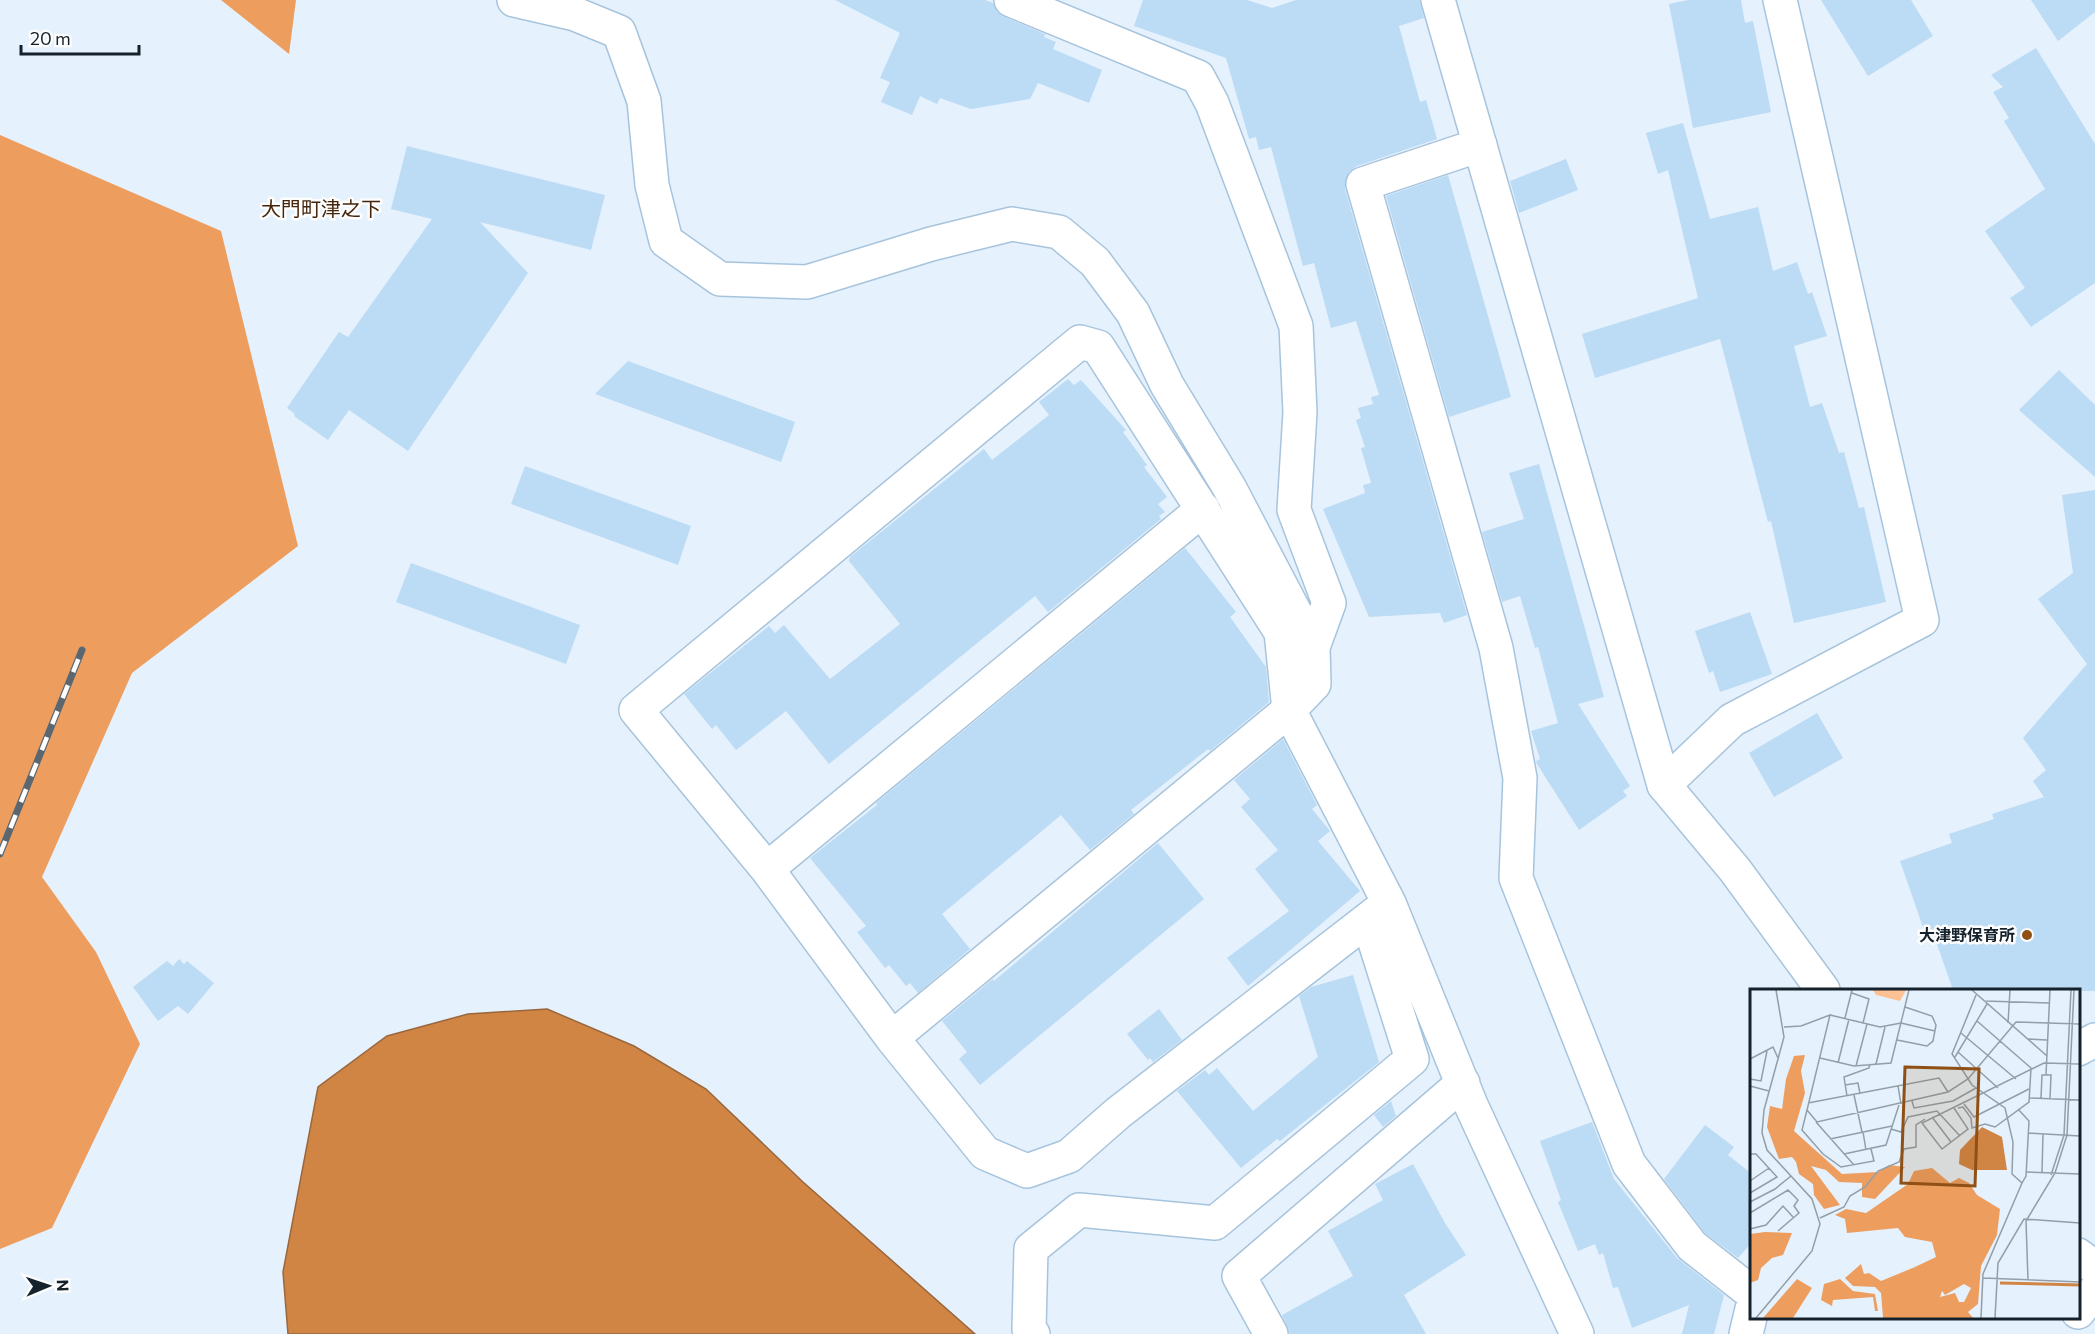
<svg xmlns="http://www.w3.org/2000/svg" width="2095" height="1334" viewBox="0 0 2095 1334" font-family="Commissioner,'Noto Sans JP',sans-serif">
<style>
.forest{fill:#ed9e5f}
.water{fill:#d18545;stroke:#99673d;stroke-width:1.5}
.building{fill:#bcdbf5}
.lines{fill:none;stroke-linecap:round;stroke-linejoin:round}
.street-casing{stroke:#a7c4dd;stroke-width:36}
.secondary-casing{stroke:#a7c4dd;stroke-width:36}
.street{stroke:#fff;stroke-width:33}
.secondary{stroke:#fff;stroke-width:33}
.rail-casing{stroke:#5b6770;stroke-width:7}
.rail{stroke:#fdfdfd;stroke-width:4.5;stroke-dasharray:14;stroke-linecap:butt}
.poi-dot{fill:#8e5014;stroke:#fdfdfd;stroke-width:2}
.labels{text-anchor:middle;stroke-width:5;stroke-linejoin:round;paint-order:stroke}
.poi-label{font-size:16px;font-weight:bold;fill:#16222b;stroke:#fdfdfd;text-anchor:end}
.quarter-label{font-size:20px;fill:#45260c;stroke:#fdfdfd}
.inset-river{fill:none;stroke:#d18545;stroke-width:3}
.inset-road{fill:none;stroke:#929ea8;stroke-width:1.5}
.view{fill:#8e5014;fill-opacity:0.15;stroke:#8e5014;stroke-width:3}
.inset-edge{fill:none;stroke:#16222b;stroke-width:3}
</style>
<rect width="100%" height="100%" fill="#e5f1fc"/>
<path class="forest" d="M 221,0 L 296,0 L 289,54 Z
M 0,135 L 221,231 L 298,546 L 132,673 L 42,877 L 96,952 L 140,1044 L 52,1228 L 0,1249 Z"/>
<path class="water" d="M 547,1009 L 634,1046 L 706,1089 L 803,1182 L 975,1334 L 288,1334 L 283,1272 L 318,1087 L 387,1036 L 468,1014 Z"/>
<path class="building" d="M 835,0 L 985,0 L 993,3 L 997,12 L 1004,17 L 1045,34 L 1044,37 L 1056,42 L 1053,49 L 1102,70 L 1089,103 L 1038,83 L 1030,99 L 971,109 L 940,98 L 937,104 L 920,96 L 912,115 L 881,102 L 890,82 L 880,78 L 900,33 Z
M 1143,0 L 1247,0 L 1272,8 L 1296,0 L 1420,0 L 1424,18 L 1399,26 L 1420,102 L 1426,100 L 1437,139 L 1357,166 L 1349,172 L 1345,189 L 1467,615 L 1444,623 L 1440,613 L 1369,617 L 1323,509 L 1365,493 L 1363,485 L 1371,483 L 1361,448 L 1365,447 L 1356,420 L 1361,418 L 1358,408 L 1373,404 L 1371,397 L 1379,395 L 1356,321 L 1331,328 L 1314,263 L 1303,266 L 1271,147 L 1259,150 L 1256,137 L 1249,139 L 1226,58 L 1134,26 Z
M 1688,0 L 1741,0 L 1745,23 L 1753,21 L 1771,112 L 1693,128 L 1669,4 Z
M 1821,0 L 1911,0 L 1933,36 L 1868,76 Z
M 2031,0 L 2095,0 L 2095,12 L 2058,41 Z
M 2036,48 L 2095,144 L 2095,283 L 2031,327 L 2010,298 L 2025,288 L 1985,231 L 2045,189 L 2004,121 L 2009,118 L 1993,92 L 2003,87 L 1991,75 Z
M 1683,123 L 1710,219 L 1758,207 L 1773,271 L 1797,262 L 1808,294 L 1812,292 L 1827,336 L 1794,346 L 1810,407 L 1822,403 L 1839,453 L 1844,452 L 1859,508 L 1864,507 L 1886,602 L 1794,623 L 1771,521 L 1768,522 L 1720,339 L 1595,378 L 1582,334 L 1698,298 L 1668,170 L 1658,174 L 1646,133 Z
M 407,146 L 605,195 L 591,250 L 480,222 L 528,273 L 408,451 L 349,410 L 328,440 L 294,416 L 295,414 L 287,408 L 339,332 L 348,337 L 432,219 L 391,209 Z
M 1566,159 L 1578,190 L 1519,213 L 1510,181 Z
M 1448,175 L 1511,397 L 1449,417 L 1386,196 Z
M 628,361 L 795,422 L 781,462 L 595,394 Z
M 2059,370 L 2095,405 L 2095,477 L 2019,410 Z
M 1068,379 L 1074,385 L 1081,380 L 1126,430 L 1123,432 L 1147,465 L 1144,467 L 1167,497 L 1158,504 L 1165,512 L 1159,516 L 1161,519 L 1048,612 L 1035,596 L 829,764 L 786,711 L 736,750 L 716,725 L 712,729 L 684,694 L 769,626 L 775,633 L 784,625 L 830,679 L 900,624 L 849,561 L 850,557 L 984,449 L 992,460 L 1049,415 L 1039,402 Z
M 1539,464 L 1604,697 L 1578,704 L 1630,786 L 1623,791 L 1627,796 L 1579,830 L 1537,764 L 1536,761 L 1540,759 L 1531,731 L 1558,723 L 1538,647 L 1535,648 L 1520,596 L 1502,602 L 1482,532 L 1524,519 L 1509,473 Z
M 525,466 L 691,526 L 678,565 L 511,504 Z
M 2095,490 L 2095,991 L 1953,990 L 1932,930 L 1925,933 L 1900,861 L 1952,843 L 1949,834 L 1994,819 L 1992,814 L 2044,797 L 2033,781 L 2046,770 L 2023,738 L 2087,664 L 2038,599 L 2073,573 L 2062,495 Z
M 1185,548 L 1236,612 L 1230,617 L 1266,667 L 1269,702 L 1210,751 L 1208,749 L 1131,810 L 1134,814 L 1090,850 L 1061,815 L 942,914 L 970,949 L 918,993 L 910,983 L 906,986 L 889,965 L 885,968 L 857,932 L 866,926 L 810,858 L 877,805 L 876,803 Z
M 411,563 L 580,625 L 566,664 L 396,602 Z
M 1750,612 L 1772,674 L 1720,692 L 1713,671 L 1709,673 L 1695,631 Z
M 1817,713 L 1843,758 L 1774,797 L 1749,753 Z
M 1283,739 L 1317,805 L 1312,809 L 1330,831 L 1318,841 L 1360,891 L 1248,986 L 1227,958 L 1289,911 L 1255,869 L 1278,850 L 1241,807 L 1250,799 L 1234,780 Z
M 1158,843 L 1204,899 L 980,1085 L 959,1059 L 967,1052 L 942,1021 L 993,979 L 994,981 Z
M 179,959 L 184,964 L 187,961 L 214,983 L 188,1014 L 178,1006 L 158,1021 L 133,987 L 167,961 L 173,966 Z
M 1353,975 L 1379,1062 L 1280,1141 L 1277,1139 L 1241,1168 L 1177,1091 L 1205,1070 L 1209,1075 L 1217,1068 L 1253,1111 L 1318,1057 L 1299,996 L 1311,987 Z
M 1159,1009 L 1182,1040 L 1153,1062 L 1150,1058 L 1148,1060 L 1127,1034 Z
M 1391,1101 L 1396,1116 L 1383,1127 L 1374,1115 Z
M 1592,1122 L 1614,1179 L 1677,1258 L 1724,1295 L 1714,1334 L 1682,1334 L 1689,1305 L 1632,1328 L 1618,1287 L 1613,1288 L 1603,1253 L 1599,1255 L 1595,1244 L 1578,1251 L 1558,1202 L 1561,1200 L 1540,1141 Z
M 1705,1125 L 1734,1147 L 1728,1155 L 1752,1174 L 1752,1242 L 1738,1258 L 1705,1233 L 1664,1179 Z
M 1413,1164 L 1445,1223 L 1466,1255 L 1404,1295 L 1426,1334 L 1290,1334 L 1282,1315 L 1353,1276 L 1328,1231 L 1383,1200 L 1375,1184 Z"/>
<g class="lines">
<defs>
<path id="street" d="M 514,0 L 575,14 L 619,32 L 644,101 L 652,185 L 666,241 L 720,279 L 807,282 L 931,244 L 1012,224 L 1059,232 L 1095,262 L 1133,313 L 1167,385 L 1229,487 L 1313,647
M 1480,145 L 1363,184 L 1496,648 L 1520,778 L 1516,878 L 1629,1164 L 1692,1246 L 1752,1293
M 1664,785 L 1732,720 L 1922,620 L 1780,0
M 767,869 L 1203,509
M 1389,903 L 1118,1113 L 1069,1156 L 1027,1171 L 985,1153 L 892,1038 L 767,869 L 636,710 L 1080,342 L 1098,347 L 1281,632 L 1289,710 L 1389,903 L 1471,1105 L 1577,1334
M 892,1038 L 1289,710 L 1314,684 L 1313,647 L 1329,603 L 1294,510 L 1300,412 L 1296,326 L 1212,103 L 1198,77 L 1011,0
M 2078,1049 L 2095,1040
M 2078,1255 L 2095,1268
M 2078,1312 L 2095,1291
M 1033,1334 L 1029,1329 L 1031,1249 L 1079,1210 L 1215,1223 L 1412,1059 L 1368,920
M 1271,1334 L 1239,1276 L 1463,1083
M 1746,1334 L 1752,1309"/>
<path id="secondary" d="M 1438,0 L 1664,785 L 1735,870 L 1823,990"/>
</defs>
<use href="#street" class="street-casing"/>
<use href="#secondary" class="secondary-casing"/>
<use href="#street" class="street"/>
<use href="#secondary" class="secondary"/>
<defs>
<path id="rail" d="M 0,854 L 82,650"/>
</defs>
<use href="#rail" class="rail-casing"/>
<use href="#rail" class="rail"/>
</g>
<circle class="poi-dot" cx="2027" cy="935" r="6"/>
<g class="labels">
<g class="poi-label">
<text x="2015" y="941">大津野保育所</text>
</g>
<g class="quarter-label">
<text x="321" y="216">大門町津之下</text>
</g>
</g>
<g transform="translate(1750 989)">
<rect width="330" height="330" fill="#e5f1fc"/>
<path d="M 123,1 L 156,1 L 150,12 L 126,6 Z" fill="#fec193"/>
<path d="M 55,66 L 51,82 L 55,104 L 44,142 L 92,185 L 128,183 L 139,176 L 155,178 L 125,210 L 112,208 L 112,194 L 89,193 L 76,181 L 61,177 L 90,216 L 74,220 L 64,206 L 63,195 L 49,185 L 46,173 L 42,168 L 29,170 L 17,138 L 20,117 L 32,120 L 36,90 L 44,67 ZM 182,179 L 200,194 L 209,189 L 219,194 L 227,206 L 250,220 L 247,246 L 231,277 L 228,315 L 218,323 L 223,329 L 133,329 L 131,304 L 125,298 L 103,297 L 95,289 L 111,275 L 114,285 L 119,284 L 131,292 L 165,278 L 186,268 L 182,253 L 155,248 L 148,239 L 97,244 L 95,230 L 85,226 L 96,220 L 116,224 L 158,195 L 164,182 ZM 214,295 L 221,299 L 214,313 L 209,313 L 205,304 L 190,308 L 192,302 L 195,306 ZM 15,243 L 42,244 L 33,266 L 22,269 L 11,279 L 8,291 L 0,294 L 0,245 ZM 47,290 L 62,299 L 43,329 L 13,329 ZM 90,290 L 103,302 L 125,305 L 128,322 L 125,322 L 123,308 L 83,311 L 82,317 L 71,311 L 74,295 Z" fill="#ed9e5f" fill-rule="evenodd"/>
<path d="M 232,138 L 252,148 L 257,181 L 222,181 L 209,175 L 210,161 Z" fill="#d18545"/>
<path class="inset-river" d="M 250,294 L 330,296"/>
<path class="inset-road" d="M 222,1 L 297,67M 102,4 L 119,10 L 113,34M 226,6 L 202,65 L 222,96 L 255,119 L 263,153 L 262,185 L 272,194 L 233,285 L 231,329M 234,12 L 299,14M 80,26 L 130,38 L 151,34 L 185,42M 95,29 L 102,1M 258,34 L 260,1M 34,38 L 51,37 L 80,26 L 57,121 L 67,133 L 198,103 L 218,90 L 266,33 L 330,35M 211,44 L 266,90M 278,50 L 297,51M 147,51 L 177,57 L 183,52 L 186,36 L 182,27 L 155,18M 208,63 L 248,99M 205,68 L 237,15M 70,69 L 104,77 L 141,74 L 159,1M 0,70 L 23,58 L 28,69M 88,74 L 99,30M 126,75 L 135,38M 106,77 L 117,35M 296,86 L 300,1M 0,90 L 11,92 L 17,62M 95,96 L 108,94 L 110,105M 0,97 L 19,102M 148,97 L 151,115M 104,106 L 112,143M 97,107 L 94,88 L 119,79 L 120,75M 280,109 L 330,111M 291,109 L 292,86 L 301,86 L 300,110M 162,112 L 164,119 L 203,112 L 226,99M 58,114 L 189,89 L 198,103M 214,115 L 224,128 L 279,100M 204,119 L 218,140 L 192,160 L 172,134 L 294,74 L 330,75M 208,119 L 213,118 L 221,129 L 222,139 L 235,135 L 245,138 L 279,113 L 281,79 L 227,32M 268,120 L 279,132 L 276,187 L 272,194M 57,121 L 52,141 L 73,165 L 91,178 L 124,172 L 121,160M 182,128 L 201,153M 66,133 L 104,176M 141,140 L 151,143 L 158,128 L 187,122 L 210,147M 113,143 L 116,161M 278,144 L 330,147M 80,150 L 142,137M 0,165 L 6,165 L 27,188 L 0,204M 94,165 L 136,156 L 149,116M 277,183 L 330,185M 292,183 L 293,145M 301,186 L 314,146 L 321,1M 0,192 L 19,179M 0,213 L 25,200 L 41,187M 0,224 L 38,201 L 48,211 L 44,217 L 49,224 L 28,242M 70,229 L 94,218 L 100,207 L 115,198 L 128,182 L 149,173 L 154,160 L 166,158 L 166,136 L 175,130M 0,240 L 16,236 L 33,217 L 43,228M 233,289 L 330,293M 278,291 L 276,232 L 305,184 L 317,146 L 324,1M 6,329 L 62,262 L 70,235 L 62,210 L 17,161 L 12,144 L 14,121 L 34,48 L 26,1M 245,329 L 248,274 L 274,230 L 330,234"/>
<path class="view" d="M 155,78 L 229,80 L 225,197 L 151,194 Z"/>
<rect width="330" height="330" class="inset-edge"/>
</g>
<g transform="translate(48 1286) rotate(88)" stroke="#fdfdfd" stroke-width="4.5" paint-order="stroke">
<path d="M0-4.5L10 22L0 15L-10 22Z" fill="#16222b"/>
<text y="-9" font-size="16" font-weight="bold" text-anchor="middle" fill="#16222b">N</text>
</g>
<path d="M21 45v9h118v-9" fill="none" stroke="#16222b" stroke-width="3"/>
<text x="30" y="45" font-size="18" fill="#16222b" stroke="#fdfdfd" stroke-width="4.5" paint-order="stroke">20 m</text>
</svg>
